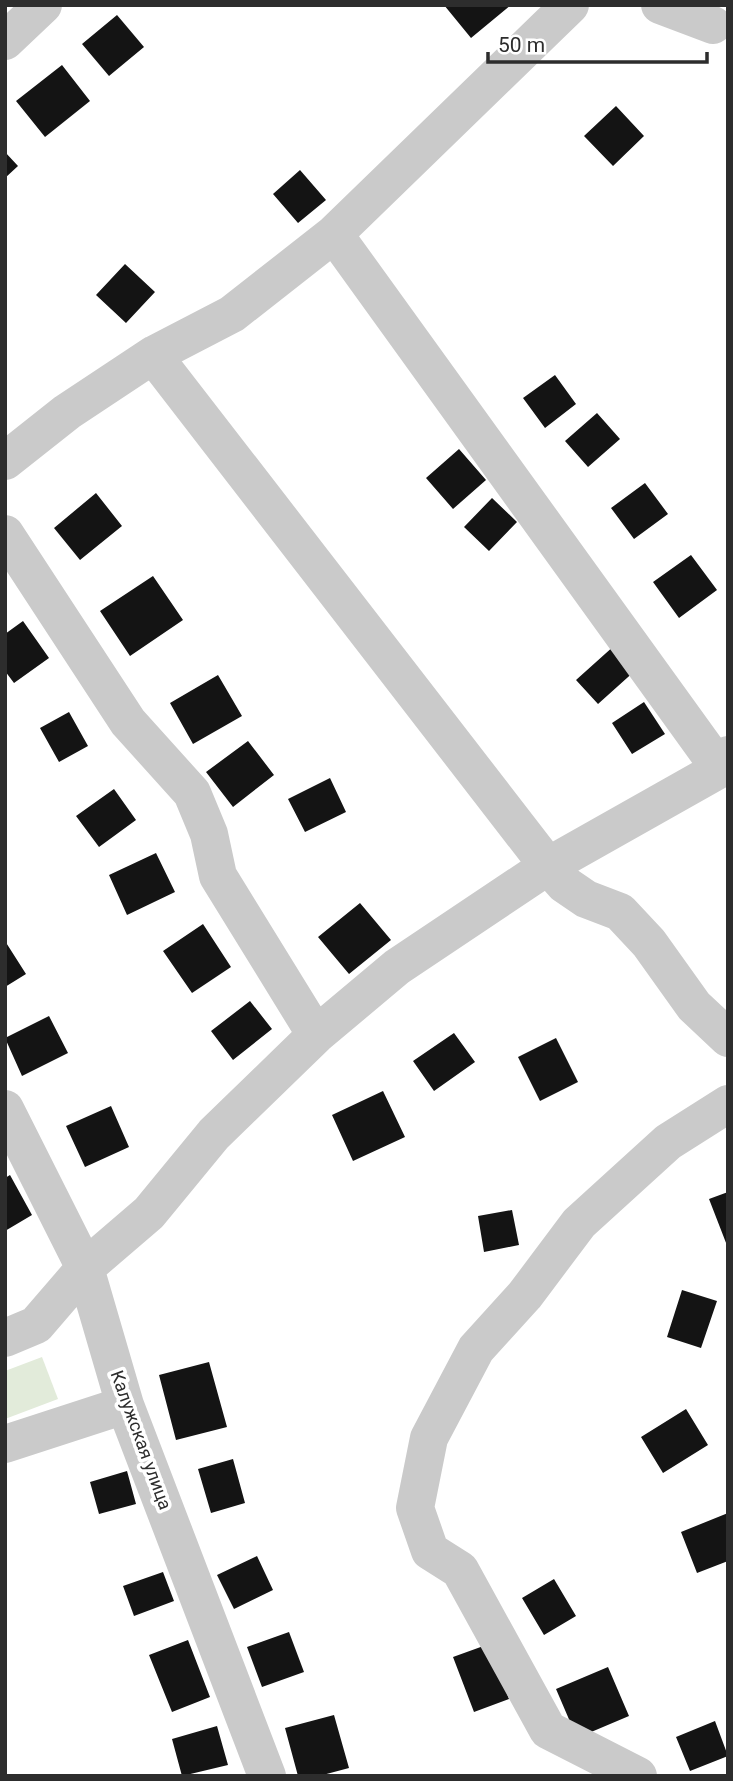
<svg xmlns="http://www.w3.org/2000/svg" width="733" height="1781" viewBox="0 0 733 1781" font-family="Roboto,sans-serif">
<style>
.green{fill:#e2ebda}
.building{fill:#141414}
.lines{fill:none;stroke-linecap:round;stroke-linejoin:round}
.minor{stroke:#cacaca;stroke-width:38}
.labels{text-anchor:middle;stroke-width:7;stroke-linejoin:round;paint-order:stroke}
.street-label{font-size:18px;fill:#2d2d2d;stroke:#fff}
</style>
<rect width="100%" height="100%" fill="#fff"/>
<path class="green" d="M 42,1357 L 58,1399 L 5,1419 L 5,1371 Z"/>
<path class="building" d="M 444,5 L 511,5 L 471,38 Z
M 117,15 L 144,47 L 109,76 L 82,44 Z
M 62,65 L 90,101 L 45,137 L 16,101 Z
M 616,106 L 644,136 L 613,166 L 584,136 Z
M 5,152 L 18,166 L 5,178 Z
M 300,170 L 326,200 L 298,223 L 273,194 Z
M 125,264 L 155,292 L 126,323 L 96,295 Z
M 555,375 L 576,404 L 545,428 L 523,398 Z
M 597,413 L 620,439 L 588,467 L 565,441 Z
M 459,449 L 486,480 L 453,509 L 426,478 Z
M 645,483 L 668,514 L 634,539 L 611,508 Z
M 96,493 L 122,526 L 80,560 L 54,528 Z
M 492,498 L 517,522 L 489,551 L 464,527 Z
M 691,555 L 717,590 L 679,618 L 653,582 Z
M 153,576 L 183,620 L 130,656 L 100,611 Z
M 23,621 L 49,658 L 14,683 L 5,671 L 5,634 Z
M 615,645 L 637,669 L 598,704 L 576,680 Z
M 218,675 L 242,716 L 193,744 L 170,703 Z
M 644,702 L 665,734 L 632,754 L 612,723 Z
M 69,712 L 88,746 L 59,762 L 40,728 Z
M 248,741 L 274,775 L 233,807 L 206,772 Z
M 330,778 L 346,812 L 305,832 L 288,799 Z
M 114,789 L 136,820 L 99,847 L 76,816 Z
M 156,853 L 175,892 L 127,915 L 109,875 Z
M 360,903 L 391,940 L 349,974 L 318,937 Z
M 203,924 L 231,967 L 192,993 L 163,951 Z
M 5,941 L 26,974 L 5,987 Z
M 250,1001 L 272,1029 L 233,1060 L 211,1031 Z
M 49,1016 L 68,1053 L 22,1076 L 5,1038 Z
M 454,1033 L 475,1062 L 434,1091 L 413,1061 Z
M 556,1038 L 578,1082 L 540,1101 L 518,1057 Z
M 383,1091 L 405,1137 L 353,1161 L 332,1115 Z
M 111,1106 L 129,1147 L 85,1167 L 66,1126 Z
M 10,1175 L 32,1215 L 5,1231 L 5,1178 Z
M 728,1192 L 728,1248 L 709,1199 Z
M 512,1210 L 519,1245 L 484,1252 L 478,1216 Z
M 682,1290 L 717,1301 L 701,1348 L 667,1337 Z
M 209,1362 L 227,1427 L 176,1440 L 159,1375 Z
M 686,1409 L 708,1445 L 663,1473 L 641,1437 Z
M 233,1459 L 245,1503 L 211,1513 L 198,1469 Z
M 127,1471 L 136,1504 L 99,1514 L 90,1482 Z
M 728,1513 L 728,1561 L 697,1573 L 681,1532 Z
M 257,1556 L 273,1590 L 234,1609 L 217,1575 Z
M 163,1572 L 174,1601 L 134,1616 L 123,1586 Z
M 554,1579 L 576,1616 L 544,1635 L 522,1598 Z
M 289,1632 L 304,1672 L 262,1687 L 247,1647 Z
M 188,1640 L 210,1697 L 172,1712 L 149,1655 Z
M 489,1644 L 509,1699 L 474,1712 L 453,1657 Z
M 608,1667 L 629,1716 L 577,1738 L 556,1689 Z
M 334,1715 L 349,1768 L 319,1776 L 298,1776 L 285,1728 Z
M 715,1721 L 728,1756 L 690,1771 L 676,1737 Z
M 217,1726 L 228,1765 L 182,1776 L 172,1739 Z"/>
<g class="lines">
<path class="minor" d="M 570,5 L 334,234 L 232,314 L 153,355 L 548,866 L 564,884 L 586,899 L 620,912 L 649,943 L 694,1006 L 728,1038
M 660,5 L 713,25
M 5,41 L 43,5
M 334,234 L 720,769
M 5,461 L 67,412 L 153,355
M 5,534 L 128,722 L 192,793 L 209,834 L 218,876 L 316,1035
M 5,1109 L 85,1268 L 125,1405 L 267,1776
M 5,1338 L 36,1325 L 85,1268 L 149,1213 L 214,1134 L 316,1035 L 397,967 L 548,866 L 720,769 L 728,755
M 5,1444 L 125,1405
M 638,1776 L 548,1730 L 460,1570 L 430,1551 L 415,1508 L 429,1438 L 476,1349 L 525,1295 L 579,1223 L 668,1142 L 728,1104"/>
</g>
<g class="labels">
<g class="street-label">
<text transform="translate(141 1440) rotate(70)" y="6">Калужская улица</text>
</g>
</g>
<rect width="733" height="1781" fill="none" stroke="#2d2d2d" stroke-width="14"/>
<path d="M488 52v10h219v-10" fill="none" stroke="#2d2d2d" stroke-width="3.5"/>
<text x="498" y="52" font-size="21" fill="#2d2d2d" stroke="#ffffff" stroke-width="5" paint-order="stroke">50 m</text>
</svg>
